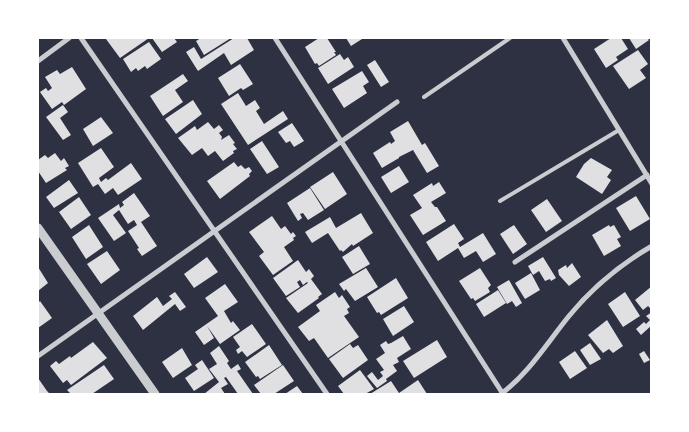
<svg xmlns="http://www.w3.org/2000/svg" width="689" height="432" viewBox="0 0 689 432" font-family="'Archivo Narrow',sans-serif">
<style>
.building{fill:#e0e0e3}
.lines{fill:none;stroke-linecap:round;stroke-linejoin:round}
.service{stroke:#caccd0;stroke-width:4}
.minor{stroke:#caccd0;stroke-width:5}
.tertiary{stroke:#caccd0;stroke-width:9}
</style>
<rect width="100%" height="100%" fill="#2d3142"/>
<path class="building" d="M 108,38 L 149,38 L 120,58 L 106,39 Z
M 152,38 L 174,38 L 177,42 L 162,52 Z
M 201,38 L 231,38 L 204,55 L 196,41 Z
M 234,38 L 247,38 L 254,50 L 231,65 L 224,53 L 198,71 L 186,52 L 194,47 L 201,59 Z
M 319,38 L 327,38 L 336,52 L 334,52 L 336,55 L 319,66 L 317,63 L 315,64 L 305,47 Z
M 346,38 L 361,38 L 362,39 L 351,46 Z
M 611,38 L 621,38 L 628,49 L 616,57 L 618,60 L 606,68 L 594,49 Z
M 629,38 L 647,38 L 649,40 L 636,49 Z
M 149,42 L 161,59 L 147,69 L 145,66 L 138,71 L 136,68 L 131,72 L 123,59 Z
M 638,50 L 648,64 L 640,70 L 646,78 L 629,89 L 613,66 Z
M 340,54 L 344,60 L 348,57 L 354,67 L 328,84 L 318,68 Z
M 375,60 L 389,82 L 381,87 L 367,65 Z
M 240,64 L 253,84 L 243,90 L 241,88 L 229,96 L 218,78 Z
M 72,67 L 86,89 L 64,105 L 62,102 L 52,109 L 40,92 L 46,88 L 48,91 L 52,88 L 45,77 L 57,70 L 60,74 Z
M 362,71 L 369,82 L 363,86 L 367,93 L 344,108 L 332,89 Z
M 183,74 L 188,81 L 175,90 L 183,102 L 163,116 L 150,96 Z
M 238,93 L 246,106 L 255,100 L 260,108 L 256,111 L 264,124 L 283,111 L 288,119 L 248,145 L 221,104 Z
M 193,100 L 202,114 L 176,134 L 165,119 Z
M 63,105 L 68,112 L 60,118 L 71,135 L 63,140 L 46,117 Z
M 101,117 L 113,133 L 93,146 L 83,129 Z
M 408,121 L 422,145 L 425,143 L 439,166 L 427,173 L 413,150 L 399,157 L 399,158 L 382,168 L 373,153 L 390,142 L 391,144 L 395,141 L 390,132 Z
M 208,122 L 214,129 L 219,125 L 223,130 L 219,133 L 222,137 L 221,140 L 229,135 L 235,143 L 233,144 L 237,149 L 233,151 L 234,153 L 223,161 L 215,151 L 208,156 L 202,148 L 192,155 L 178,138 L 195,126 L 197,130 Z
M 292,123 L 304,141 L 294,147 L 290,141 L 286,143 L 278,132 Z
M 262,141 L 279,167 L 267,174 L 250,149 Z
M 101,148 L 114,167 L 99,178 L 101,182 L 106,178 L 108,180 L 131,163 L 142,179 L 118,195 L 113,188 L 105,194 L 98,184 L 93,187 L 78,163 Z
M 55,153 L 61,161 L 64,158 L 69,166 L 65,168 L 67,170 L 46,183 L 38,171 L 38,160 L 45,155 L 48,158 Z
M 591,158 L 612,170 L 607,177 L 611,180 L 602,194 L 576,177 L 584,164 Z
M 234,162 L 238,167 L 241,165 L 245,169 L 249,167 L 252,171 L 249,174 L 250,176 L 220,199 L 207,181 Z
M 399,166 L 409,182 L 391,193 L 381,177 Z
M 333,172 L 347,194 L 325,209 L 310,187 Z
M 69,180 L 78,193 L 54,208 L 46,197 Z
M 439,182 L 446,193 L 431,202 L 435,207 L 437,207 L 446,221 L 423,235 L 410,215 L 422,208 L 413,195 L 432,183 L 433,186 Z
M 310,188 L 324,210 L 308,220 L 303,213 L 300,214 L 302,218 L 298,221 L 287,203 Z
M 134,193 L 150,216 L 141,222 L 157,246 L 142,256 L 137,249 L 139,248 L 128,231 L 137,225 L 134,220 L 128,224 L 119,210 L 113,215 L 126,233 L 114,241 L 98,218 L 119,204 L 120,208 L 124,205 L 122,202 Z
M 636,196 L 650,219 L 630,231 L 616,208 Z
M 79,197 L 91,215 L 71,229 L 59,212 Z
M 547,199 L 562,221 L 546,232 L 531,210 Z
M 361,213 L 373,233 L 353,246 L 352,244 L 343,252 L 341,250 L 340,251 L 328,233 L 312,243 L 305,232 L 330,217 L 336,228 Z
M 272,216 L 281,229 L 285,226 L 291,234 L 293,232 L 296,236 L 293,238 L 294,240 L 284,247 L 293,261 L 273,275 L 259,256 L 264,252 L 249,232 Z
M 454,224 L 464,239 L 458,243 L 460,247 L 483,233 L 496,254 L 483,262 L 476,251 L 464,258 L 458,248 L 438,261 L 426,242 Z
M 89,225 L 103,247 L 86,259 L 72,237 Z
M 514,225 L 527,244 L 513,254 L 500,234 Z
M 609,225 L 610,227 L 614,225 L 621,237 L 617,239 L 621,246 L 604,256 L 592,235 Z
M 359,246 L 370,264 L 353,274 L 342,257 Z
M 107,251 L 120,270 L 101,284 L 87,264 Z
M 207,257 L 218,272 L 194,288 L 184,274 Z
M 543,257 L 556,278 L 551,281 L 550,279 L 545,281 L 539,271 L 533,275 L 528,266 Z
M 298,260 L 306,272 L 309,269 L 314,276 L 311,279 L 322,294 L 318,297 L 319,298 L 298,313 L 286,298 L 308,283 L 307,282 L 303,285 L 300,280 L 297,282 L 300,287 L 286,296 L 273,278 Z
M 572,263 L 581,277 L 569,286 L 559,275 L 558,270 L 566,265 L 567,268 Z
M 38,267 L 48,283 L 38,291 Z
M 366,268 L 378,287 L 355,301 L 346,289 L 344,291 L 339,284 Z
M 480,268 L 491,285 L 488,288 L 490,292 L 475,301 L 473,298 L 471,299 L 459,281 Z
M 531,273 L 540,290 L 525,299 L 515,283 Z
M 396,278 L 408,298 L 381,315 L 379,312 L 377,313 L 367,297 Z
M 509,280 L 522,303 L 516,307 L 512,301 L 507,304 L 497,287 Z
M 225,284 L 238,302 L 224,311 L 231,323 L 233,321 L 240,330 L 220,344 L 207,326 L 214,338 L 204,345 L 195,332 L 218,316 L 205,298 Z
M 652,286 L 652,310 L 648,306 L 643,310 L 635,300 Z
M 498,290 L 506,303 L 484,317 L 476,304 Z
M 175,292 L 186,307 L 180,311 L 175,304 L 143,330 L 133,316 L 157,297 L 163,306 L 172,299 L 169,296 Z
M 335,292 L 339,298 L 342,295 L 350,307 L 347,309 L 349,313 L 344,316 L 359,337 L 328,358 L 314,338 L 309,341 L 298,327 L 320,311 L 316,305 Z
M 625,292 L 640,316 L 623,327 L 608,304 Z
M 40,301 L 52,318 L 38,328 L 38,303 Z
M 404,306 L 414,322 L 393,336 L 383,319 Z
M 652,312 L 652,325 L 641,335 L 636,329 L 644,322 L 646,324 L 650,320 L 646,316 Z
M 607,320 L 623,346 L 613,353 L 609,349 L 603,353 L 588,335 Z
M 252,324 L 266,344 L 247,357 L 242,351 L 238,354 L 236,350 L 240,347 L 233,337 Z
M 403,336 L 411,349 L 397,358 L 399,362 L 393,365 L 397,371 L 386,379 L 387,381 L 377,388 L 367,376 L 372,372 L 378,380 L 383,376 L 380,372 L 384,370 L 376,359 L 385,353 L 380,345 L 386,341 L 388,344 L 391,343 Z
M 437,340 L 447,357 L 414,378 L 403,361 Z
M 93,342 L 107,358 L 71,385 L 67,380 L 63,383 L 50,366 L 56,361 L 59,364 L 70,356 L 71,358 Z
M 590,343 L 601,359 L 590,365 L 580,350 Z
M 350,344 L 353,348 L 358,345 L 368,360 L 343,378 L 329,359 Z
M 269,345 L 282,365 L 260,379 L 258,376 L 256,377 L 245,362 Z
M 219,346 L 229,361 L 227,363 L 231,369 L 238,364 L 241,369 L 237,371 L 253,394 L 238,394 L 226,377 L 224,378 L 228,384 L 221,388 L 225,394 L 204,394 L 219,382 L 209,369 L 217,364 L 210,353 Z
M 182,348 L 192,365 L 173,378 L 162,362 Z
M 575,351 L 587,368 L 570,379 L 559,362 Z
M 644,351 L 650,360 L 644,363 L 639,354 Z
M 202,360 L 214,378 L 194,391 L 185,378 L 198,369 L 195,365 Z
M 104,365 L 114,379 L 92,394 L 71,394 L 67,390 Z
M 283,365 L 294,381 L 274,394 L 261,394 L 254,385 Z
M 360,370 L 374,389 L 365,394 L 344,394 L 338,386 Z
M 38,378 L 47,391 L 50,394 L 38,394 Z
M 418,380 L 427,394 L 370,394 L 391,381 L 399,393 Z
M 297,386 L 303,394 L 285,394 Z"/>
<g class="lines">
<path class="service" d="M 424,97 L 510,38
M 500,201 L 619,130"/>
<path class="minor" d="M 81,38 L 327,394
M 275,38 L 503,394
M 563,38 L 652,184
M 38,61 L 69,38
M 515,262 L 647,175
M 38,356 L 397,102
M 501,394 C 529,373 547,343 569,316 C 592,288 621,264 652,246"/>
<path class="tertiary" d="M 38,228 L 155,394"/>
</g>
<rect width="689" height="432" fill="none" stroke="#ffffff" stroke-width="78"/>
</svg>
